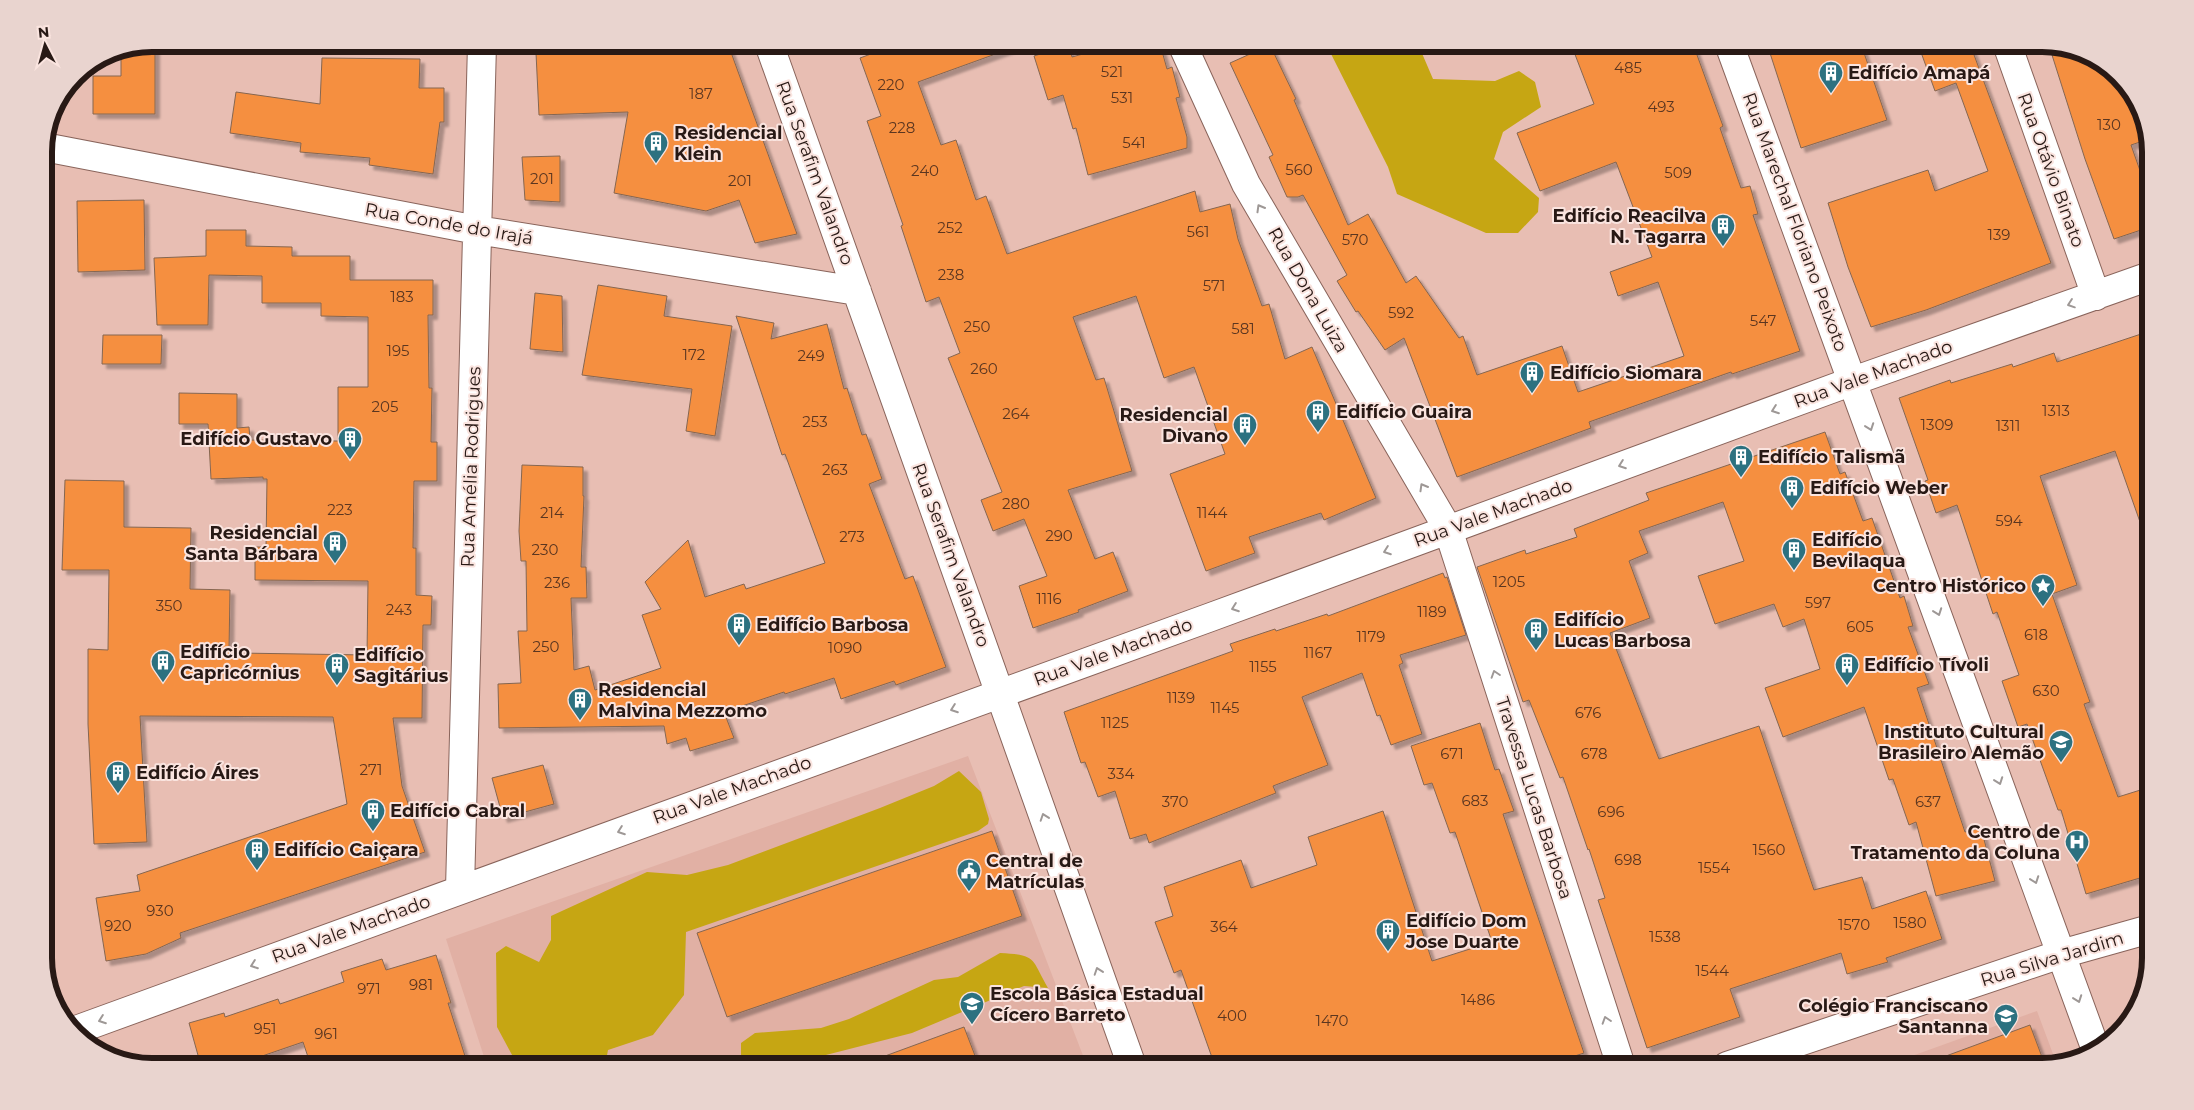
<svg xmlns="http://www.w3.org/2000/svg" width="2194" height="1110" viewBox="0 0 2194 1110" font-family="Montserrat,sans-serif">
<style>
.built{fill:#e1b0a4}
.green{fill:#c6a613}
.building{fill:#f58f40;stroke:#856651;filter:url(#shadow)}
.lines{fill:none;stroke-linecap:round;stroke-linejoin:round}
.street-casing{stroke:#89645b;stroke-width:30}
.secondary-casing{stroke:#89645b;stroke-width:30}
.street{stroke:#fff;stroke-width:28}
.secondary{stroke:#fff;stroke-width:28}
.oneway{stroke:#9e9896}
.labels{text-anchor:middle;stroke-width:4;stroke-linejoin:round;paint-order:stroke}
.number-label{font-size:15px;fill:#5b3620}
.poi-label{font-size:18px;font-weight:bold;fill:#281915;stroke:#fae4df;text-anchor:start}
.street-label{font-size:18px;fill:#281915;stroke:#fae4df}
.rim{fill:none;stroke:#281915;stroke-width:6}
</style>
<defs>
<filter id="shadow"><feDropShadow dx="4.5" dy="4.5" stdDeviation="1" flood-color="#0004"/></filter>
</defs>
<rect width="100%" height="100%" fill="#e8beb3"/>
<path class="built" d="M 968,756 L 1087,1066 L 487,1066 L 446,939 Z
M 2037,1011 L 2056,1062 L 2041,1066 L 1884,1066 Z"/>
<path class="green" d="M 1326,44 L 1418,44 L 1433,79 L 1495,81 L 1519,71 L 1535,82 L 1541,107 L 1503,132 L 1494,159 L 1539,198 L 1538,212 L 1518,233 L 1486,233 L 1397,194 L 1388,167 Z
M 959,771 L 981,792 L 989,819 L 988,824 L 978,831 L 686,932 L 684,995 L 653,1035 L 608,1050 L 605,1066 L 518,1066 L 497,1027 L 496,953 L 506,946 L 539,962 L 551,940 L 551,916 L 647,872 L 687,875 L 728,865 L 880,808 L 934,786 Z
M 1000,953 C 1037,955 1031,958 1048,988 L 1024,986 L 912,1033 L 822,1056 L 803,1066 L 741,1066 L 741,1043 L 755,1033 L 821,1028 L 849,1019 L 934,980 L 958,977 Z"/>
<path class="building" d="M 155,44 L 155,114 L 93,114 L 93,76 L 121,76 L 121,50 Z
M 603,44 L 728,44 L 797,234 L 755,243 L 739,200 L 706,211 L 614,193 L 628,112 L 539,115 L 536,53 L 586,50 Z
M 898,44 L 1014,44 L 1015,47 L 918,82 L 941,145 L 956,140 L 976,200 L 986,196 L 1007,254 L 1195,191 L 1200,212 L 1230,204 L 1238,239 L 1262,306 L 1269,304 L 1285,359 L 1312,347 L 1376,498 L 1324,520 L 1321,513 L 1249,537 L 1255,553 L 1206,571 L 1170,474 L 1225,454 L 1194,367 L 1164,378 L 1136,296 L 1073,317 L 1096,380 L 1104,378 L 1132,471 L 1068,490 L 1095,559 L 1113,552 L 1128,591 L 1078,610 L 1079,612 L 1033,628 L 1019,586 L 1047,576 L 1024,519 L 993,531 L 981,500 L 1002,492 L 948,358 L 960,353 L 939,297 L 926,302 L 901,226 L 903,225 L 867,121 L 881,116 L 860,58 Z
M 1119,44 L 1160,44 L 1167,69 L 1172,67 L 1180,97 L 1176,98 L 1187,137 L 1187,148 L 1088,175 L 1076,128 L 1073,129 L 1063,95 L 1048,100 L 1034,56 L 1069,45 L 1072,57 Z
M 1571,44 L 1693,44 L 1723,126 L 1720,128 L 1741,188 L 1750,186 L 1758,214 L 1753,215 L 1800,351 L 1732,374 L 1731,372 L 1589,422 L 1591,428 L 1457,477 L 1404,338 L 1385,350 L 1358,311 L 1356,312 L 1337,281 L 1347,275 L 1303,195 L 1298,197 L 1287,197 L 1269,157 L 1273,155 L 1230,63 L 1270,45 L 1296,99 L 1294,100 L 1348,225 L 1368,214 L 1406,283 L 1416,276 L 1459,338 L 1463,336 L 1477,375 L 1562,346 L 1578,392 L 1684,356 L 1658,282 L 1618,296 L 1610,272 L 1652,257 L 1616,162 L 1540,191 L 1517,133 L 1594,104 Z
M 1767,44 L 1861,44 L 1887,120 L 1801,148 Z
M 1918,44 L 1970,44 L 2051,263 L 1926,310 L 1871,327 L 1848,267 L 1828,203 L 1928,170 L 1935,191 L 1988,171 L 1956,83 L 1935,91 Z
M 2069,50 L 2089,55 L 2132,92 L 2143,126 L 2141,127 L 2146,140 L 2131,145 L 2150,199 L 2150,227 L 2114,239 L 2085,159 L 2052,55 Z
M 322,58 L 420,59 L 419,88 L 444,88 L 444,122 L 440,122 L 433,174 L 369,165 L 370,158 L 300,152 L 301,143 L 230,133 L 236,92 L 320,104 Z
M 560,156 L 560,202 L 525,200 L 522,157 Z
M 144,200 L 145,270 L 78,272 L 77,201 Z
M 206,230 L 246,230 L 246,246 L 292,247 L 292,256 L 350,256 L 350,280 L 433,280 L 433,315 L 428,315 L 429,388 L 432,388 L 431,442 L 437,442 L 437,481 L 414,481 L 413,548 L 416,548 L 416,595 L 432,596 L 431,625 L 423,625 L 422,718 L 393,718 L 402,786 L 425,852 L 180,933 L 181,938 L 146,954 L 106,961 L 96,898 L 140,891 L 137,875 L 347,804 L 333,717 L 140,716 L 147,842 L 94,844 L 88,724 L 88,649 L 108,650 L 109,570 L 62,570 L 65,480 L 124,481 L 124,527 L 191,528 L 190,589 L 230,590 L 229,650 L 237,650 L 237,653 L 367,655 L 368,581 L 255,580 L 255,547 L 266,547 L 267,479 L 263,479 L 263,477 L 211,479 L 208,424 L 179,424 L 179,393 L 237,394 L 237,428 L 249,427 L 250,440 L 338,441 L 338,387 L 368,387 L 368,317 L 321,316 L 321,303 L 262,303 L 262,276 L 209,275 L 208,325 L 157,325 L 154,258 L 206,256 Z
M 598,285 L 667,296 L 664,316 L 732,326 L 715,436 L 686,431 L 692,389 L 582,375 Z
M 535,293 L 562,296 L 563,352 L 530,349 Z
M 736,316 L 774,323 L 771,339 L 827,324 L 844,389 L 847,388 L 862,435 L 866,434 L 882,479 L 869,484 L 905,579 L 913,576 L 946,667 L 896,685 L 894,681 L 841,699 L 834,678 L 785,694 L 784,692 L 724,712 L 734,738 L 690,751 L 686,738 L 667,744 L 664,726 L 499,728 L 498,684 L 521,683 L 518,631 L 527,631 L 526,561 L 521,561 L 519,531 L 522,465 L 583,467 L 583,496 L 584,496 L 581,567 L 586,567 L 587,598 L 571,598 L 574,670 L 589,666 L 595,690 L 661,668 L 642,615 L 661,609 L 645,582 L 688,540 L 705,597 L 744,584 L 746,589 L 825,563 L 785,454 L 782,455 Z
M 2150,331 L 2150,538 L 2146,539 L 2115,451 L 2040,476 L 2077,585 L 2052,594 L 2090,702 L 2084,704 L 2118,797 L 2150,787 L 2150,875 L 2086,894 L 2061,810 L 2058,810 L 2027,724 L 2018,727 L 2002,681 L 2019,675 L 1997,612 L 1993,614 L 1957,505 L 1936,513 L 1925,481 L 1928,480 L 1899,398 L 1950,380 L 1951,383 L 2012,364 L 2013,367 L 2054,353 L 2057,362 Z
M 103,335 L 162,335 L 161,364 L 102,364 Z
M 1825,432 L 1840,474 L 1845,472 L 1863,521 L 1872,518 L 1900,598 L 1904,596 L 1913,626 L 1908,627 L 1929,684 L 1917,688 L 1965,832 L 1981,828 L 1995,881 L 1936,896 L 1916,822 L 1909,825 L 1893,779 L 1889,780 L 1864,707 L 1783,737 L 1765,688 L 1820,669 L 1804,619 L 1783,627 L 1774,604 L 1715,624 L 1698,576 L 1744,561 L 1723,502 L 1639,531 L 1648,553 L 1629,561 L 1650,618 L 1610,633 L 1659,759 L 1759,726 L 1814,890 L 1862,877 L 1872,909 L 1926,891 L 1942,939 L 1886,958 L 1888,962 L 1847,974 L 1841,953 L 1730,989 L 1740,1017 L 1647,1048 L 1598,900 L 1605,898 L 1589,849 L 1588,850 L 1563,777 L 1560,778 L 1529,700 L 1523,702 L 1477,567 L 1525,550 L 1526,554 L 1577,537 L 1574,529 L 1649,500 L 1646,493 Z
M 1443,573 L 1445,578 L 1447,577 L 1466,635 L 1400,655 L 1403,663 L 1399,665 L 1422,734 L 1391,745 L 1380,715 L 1377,716 L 1362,673 L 1302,697 L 1328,765 L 1273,786 L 1276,793 L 1149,843 L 1146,834 L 1130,839 L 1115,791 L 1098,797 L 1085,762 L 1081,763 L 1064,712 L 1233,651 L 1230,644 L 1275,629 L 1276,631 L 1327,614 L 1328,616 Z
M 1480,723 L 1495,770 L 1499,769 L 1514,811 L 1503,814 L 1584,1053 L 1544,1066 L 1215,1066 L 1181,970 L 1174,973 L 1155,922 L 1173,916 L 1164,887 L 1241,860 L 1251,888 L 1317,865 L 1308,837 L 1383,811 L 1432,961 L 1492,942 L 1455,832 L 1450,833 L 1432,783 L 1424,785 L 1411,746 Z
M 543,765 L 554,804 L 503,818 L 492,778 Z
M 992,831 L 1022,916 L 727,1017 L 697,933 Z
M 436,955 L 451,1003 L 448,1003 L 466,1059 L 444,1066 L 311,1066 L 303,1042 L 233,1066 L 201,1066 L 189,1023 L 224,1013 L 225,1017 L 278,999 L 280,1004 L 344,982 L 341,972 L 382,959 L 386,970 Z
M 2030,1025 L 2045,1065 L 1928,1066 L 1927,1063 Z
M 964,1027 L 979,1066 L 866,1066 L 866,1063 Z"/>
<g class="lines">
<defs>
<path id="street" d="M 769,44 L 1132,1066
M 1182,44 L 1246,184 L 1448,529 L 1621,1066
M 1729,44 L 2096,1050
M 2007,44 L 2096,296
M 44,147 L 477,230 L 857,291
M 460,889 L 482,44
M 76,1030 L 1211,617 L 1853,381 L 2150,276"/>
<path id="secondary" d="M 1727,1066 L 2061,954 L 2150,929"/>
</defs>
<use href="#street" class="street-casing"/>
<use href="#secondary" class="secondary-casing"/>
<use href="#street" class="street"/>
<use href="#secondary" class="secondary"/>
</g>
<defs><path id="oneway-chevron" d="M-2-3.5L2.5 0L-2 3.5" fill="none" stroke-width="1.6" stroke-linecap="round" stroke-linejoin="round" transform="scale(1.25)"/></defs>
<g class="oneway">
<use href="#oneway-chevron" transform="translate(1260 208) rotate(-120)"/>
<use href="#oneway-chevron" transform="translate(2071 304) rotate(161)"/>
<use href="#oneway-chevron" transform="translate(1775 410) rotate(160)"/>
<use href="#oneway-chevron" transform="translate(1870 427) rotate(70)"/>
<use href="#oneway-chevron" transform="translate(1622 465) rotate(160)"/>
<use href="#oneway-chevron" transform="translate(1423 487) rotate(-120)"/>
<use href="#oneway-chevron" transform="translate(1387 551) rotate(160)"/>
<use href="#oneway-chevron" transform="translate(1235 608) rotate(160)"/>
<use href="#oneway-chevron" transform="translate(1938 612) rotate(70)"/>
<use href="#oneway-chevron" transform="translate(1495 674) rotate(-108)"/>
<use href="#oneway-chevron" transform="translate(954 709) rotate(160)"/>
<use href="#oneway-chevron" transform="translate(1999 781) rotate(70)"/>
<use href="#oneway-chevron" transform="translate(1044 817) rotate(-109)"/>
<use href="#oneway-chevron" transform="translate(621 831) rotate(160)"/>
<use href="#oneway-chevron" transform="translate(2035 880) rotate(70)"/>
<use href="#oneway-chevron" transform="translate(254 965) rotate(160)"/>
<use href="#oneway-chevron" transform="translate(1098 971) rotate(-109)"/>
<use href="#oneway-chevron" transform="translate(2078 999) rotate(70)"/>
<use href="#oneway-chevron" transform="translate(102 1020) rotate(160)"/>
<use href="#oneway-chevron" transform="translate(1606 1020) rotate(-108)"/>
</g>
<defs>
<symbol id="building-pin" viewBox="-11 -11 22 30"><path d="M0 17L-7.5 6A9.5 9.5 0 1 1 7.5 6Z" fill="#2c7180" stroke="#fae4df"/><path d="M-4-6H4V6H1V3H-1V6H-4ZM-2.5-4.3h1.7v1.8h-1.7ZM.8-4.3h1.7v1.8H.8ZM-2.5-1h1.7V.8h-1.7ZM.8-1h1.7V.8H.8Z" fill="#fff"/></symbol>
<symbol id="sight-pin" viewBox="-11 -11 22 30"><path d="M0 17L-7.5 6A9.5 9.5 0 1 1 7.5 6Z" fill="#2c7180" stroke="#fae4df"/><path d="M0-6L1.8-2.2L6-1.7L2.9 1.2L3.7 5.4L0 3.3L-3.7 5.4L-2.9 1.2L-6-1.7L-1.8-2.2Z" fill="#fff"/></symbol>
<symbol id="school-pin" viewBox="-11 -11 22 30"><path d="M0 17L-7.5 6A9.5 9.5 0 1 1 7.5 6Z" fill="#2c7180" stroke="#fae4df"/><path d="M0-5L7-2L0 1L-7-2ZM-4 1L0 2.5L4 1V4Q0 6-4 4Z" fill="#fff"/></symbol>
<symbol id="hospital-pin" viewBox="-11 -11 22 30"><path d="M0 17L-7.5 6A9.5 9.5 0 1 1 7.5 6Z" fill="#2c7180" stroke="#fae4df"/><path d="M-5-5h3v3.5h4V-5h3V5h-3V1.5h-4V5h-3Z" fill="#fff"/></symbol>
<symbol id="civic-pin" viewBox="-11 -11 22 30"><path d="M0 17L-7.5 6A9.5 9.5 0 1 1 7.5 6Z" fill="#2c7180" stroke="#fae4df"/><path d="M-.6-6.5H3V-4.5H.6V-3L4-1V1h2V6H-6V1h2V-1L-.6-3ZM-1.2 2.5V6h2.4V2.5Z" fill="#fff"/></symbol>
</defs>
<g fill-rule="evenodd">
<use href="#building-pin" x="1817" y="59" width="28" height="38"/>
<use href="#building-pin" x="642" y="129" width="28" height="38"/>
<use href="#building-pin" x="1709" y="212" width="28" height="38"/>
<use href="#building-pin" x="1518" y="359" width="28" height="38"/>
<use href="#building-pin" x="1304" y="398" width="28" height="38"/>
<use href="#building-pin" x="1231" y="411" width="28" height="38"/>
<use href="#building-pin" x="336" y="425" width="28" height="38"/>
<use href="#building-pin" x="1727" y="443" width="28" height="38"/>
<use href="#building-pin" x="1778" y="474" width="28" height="38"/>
<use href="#building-pin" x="321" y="529" width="28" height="38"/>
<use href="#building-pin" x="1780" y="536" width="28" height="38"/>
<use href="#sight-pin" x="2029" y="572" width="28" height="38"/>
<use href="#building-pin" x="725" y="611" width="28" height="38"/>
<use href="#building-pin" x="1522" y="616" width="28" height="38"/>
<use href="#building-pin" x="149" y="648" width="28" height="38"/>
<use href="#building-pin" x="323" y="651" width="28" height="38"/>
<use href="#building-pin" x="1833" y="651" width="28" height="38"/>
<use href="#building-pin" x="566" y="686" width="28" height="38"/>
<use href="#school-pin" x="2047" y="728" width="28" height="38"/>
<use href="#building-pin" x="104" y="759" width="28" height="38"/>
<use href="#building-pin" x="359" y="797" width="28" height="38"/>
<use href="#hospital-pin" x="2063" y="828" width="28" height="38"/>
<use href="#building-pin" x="243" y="836" width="28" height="38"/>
<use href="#civic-pin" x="955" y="857" width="28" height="38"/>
<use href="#building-pin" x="1374" y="917" width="28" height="38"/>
<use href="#school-pin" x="958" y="990" width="28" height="38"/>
<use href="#school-pin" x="1992" y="1002" width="28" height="38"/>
</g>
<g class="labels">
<g class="number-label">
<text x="1628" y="73">485</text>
<text x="1112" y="77">521</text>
<text x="891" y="90">220</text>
<text x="701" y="99">187</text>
<text x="1122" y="103">531</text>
<text x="1661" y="112">493</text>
<text x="2109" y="130">130</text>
<text x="902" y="133">228</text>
<text x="1134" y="148">541</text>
<text x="1299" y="175">560</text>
<text x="925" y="176">240</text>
<text x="1678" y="178">509</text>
<text x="542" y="184">201</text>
<text x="740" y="186">201</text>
<text x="950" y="233">252</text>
<text x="1198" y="237">561</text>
<text x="1999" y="240">139</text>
<text x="1355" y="245">570</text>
<text x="951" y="280">238</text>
<text x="1214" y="291">571</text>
<text x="402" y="302">183</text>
<text x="1401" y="318">592</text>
<text x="1763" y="326">547</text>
<text x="977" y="332">250</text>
<text x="1243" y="334">581</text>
<text x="398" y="356">195</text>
<text x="694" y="360">172</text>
<text x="811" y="361">249</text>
<text x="984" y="374">260</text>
<text x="385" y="412">205</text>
<text x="2056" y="416">1313</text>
<text x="1016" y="419">264</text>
<text x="815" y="427">253</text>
<text x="1937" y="430">1309</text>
<text x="2008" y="431">1311</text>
<text x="835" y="475">263</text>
<text x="1016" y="509">280</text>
<text x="340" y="515">223</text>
<text x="552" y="518">214</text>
<text x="1212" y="518">1144</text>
<text x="2009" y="526">594</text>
<text x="1059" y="541">290</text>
<text x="852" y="542">273</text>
<text x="545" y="555">230</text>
<text x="1509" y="587">1205</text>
<text x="557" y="588">236</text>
<text x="1049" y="604">1116</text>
<text x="1818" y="608">597</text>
<text x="169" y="611">350</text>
<text x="399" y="615">243</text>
<text x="1432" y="617">1189</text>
<text x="1860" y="632">605</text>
<text x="2036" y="640">618</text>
<text x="1371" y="642">1179</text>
<text x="546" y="652">250</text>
<text x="845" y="653">1090</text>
<text x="1318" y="658">1167</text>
<text x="1263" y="672">1155</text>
<text x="2046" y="696">630</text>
<text x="1181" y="703">1139</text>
<text x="1225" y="713">1145</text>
<text x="1588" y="718">676</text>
<text x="1115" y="728">1125</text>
<text x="1452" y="759">671</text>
<text x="1594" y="759">678</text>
<text x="371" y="775">271</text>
<text x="1121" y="779">334</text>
<text x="1475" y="806">683</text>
<text x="1175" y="807">370</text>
<text x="1928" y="807">637</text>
<text x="1611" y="817">696</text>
<text x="1769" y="855">1560</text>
<text x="1628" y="865">698</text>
<text x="1714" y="873">1554</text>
<text x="160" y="916">930</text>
<text x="1910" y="928">1580</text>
<text x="1854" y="930">1570</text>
<text x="118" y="931">920</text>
<text x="1224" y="932">364</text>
<text x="1665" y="942">1538</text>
<text x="1712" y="976">1544</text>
<text x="421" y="990">981</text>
<text x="369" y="994">971</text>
<text x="1478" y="1005">1486</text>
<text x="1232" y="1021">400</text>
<text x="1332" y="1026">1470</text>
<text x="265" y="1034">951</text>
<text x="326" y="1039">961</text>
</g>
<g class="poi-label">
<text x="1848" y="79">Edifício Amapá</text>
<text x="674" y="139">Residencial<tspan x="674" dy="21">Klein</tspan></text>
<text x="1706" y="222" text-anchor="end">Edifício Reacilva<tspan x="1706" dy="21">N. Tagarra</tspan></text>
<text x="1550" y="379">Edifício Siomara</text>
<text x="1336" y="418">Edifício Guaira</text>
<text x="1228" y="421" text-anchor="end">Residencial<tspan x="1228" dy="21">Divano</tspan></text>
<text x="332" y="445" text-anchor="end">Edifício Gustavo</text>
<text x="1758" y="463">Edifício Talismã</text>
<text x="1810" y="494">Edifício Weber</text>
<text x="318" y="539" text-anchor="end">Residencial<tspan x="318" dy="21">Santa Bárbara</tspan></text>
<text x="1812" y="546">Edifício<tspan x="1812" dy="21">Bevilaqua</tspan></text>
<text x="2026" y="592" text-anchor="end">Centro Histórico</text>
<text x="1554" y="626">Edifício<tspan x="1554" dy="21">Lucas Barbosa</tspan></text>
<text x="756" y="631">Edifício Barbosa</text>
<text x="180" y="658">Edifício<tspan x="180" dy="21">Capricórnius</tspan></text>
<text x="354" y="661">Edifício<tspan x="354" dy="21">Sagitárius</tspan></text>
<text x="1864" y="671">Edifício Tívoli</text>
<text x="598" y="696">Residencial<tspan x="598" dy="21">Malvina Mezzomo</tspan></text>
<text x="2044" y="738" text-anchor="end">Instituto Cultural<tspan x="2044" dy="21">Brasileiro Alemão</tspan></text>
<text x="136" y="779">Edifício Áires</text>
<text x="390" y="817">Edifício Cabral</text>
<text x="2060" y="838" text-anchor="end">Centro de<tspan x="2060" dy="21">Tratamento da Coluna</tspan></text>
<text x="274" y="856">Edifício Caiçara</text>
<text x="986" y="867">Central de<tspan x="986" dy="21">Matrículas</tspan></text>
<text x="1406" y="927">Edifício Dom<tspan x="1406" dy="21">Jose Duarte</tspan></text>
<text x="990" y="1000">Escola Básica Estadual<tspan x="990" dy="21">Cícero Barreto</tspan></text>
<text x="1988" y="1012" text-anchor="end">Colégio Franciscano<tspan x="1988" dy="21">Santanna</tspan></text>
</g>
<g class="street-label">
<text transform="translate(2051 170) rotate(70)" y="6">Rua Otávio Binato</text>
<text transform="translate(815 173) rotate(70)" y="6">Rua Serafim Valandro</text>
<text transform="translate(1795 222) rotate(70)" y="6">Rua Marechal Floriano Peixoto</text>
<text transform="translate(449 224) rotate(10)" y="6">Rua Conde do Irajá</text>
<text transform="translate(1308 290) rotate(60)" y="6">Rua Dona Luiza</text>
<text transform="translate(1873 374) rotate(-20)" y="6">Rua Vale Machado</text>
<text transform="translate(471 467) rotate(-88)" y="6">Rua Amélia Rodrigues</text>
<text transform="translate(1493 513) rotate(-20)" y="6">Rua Vale Machado</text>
<text transform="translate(951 555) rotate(70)" y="6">Rua Serafim Valandro</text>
<text transform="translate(1113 652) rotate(-20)" y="6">Rua Vale Machado</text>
<text transform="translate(732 790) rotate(-20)" y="6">Rua Vale Machado</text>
<text transform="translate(1534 798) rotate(72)" y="6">Travessa Lucas Barbosa</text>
<text transform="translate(351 929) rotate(-20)" y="6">Rua Vale Machado</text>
<text transform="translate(2052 959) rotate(-17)" y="6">Rua Silva Jardim</text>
</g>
</g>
<path d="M0 0H2194V1110H0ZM152 52H2042A100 100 0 0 1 2142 152V958A100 100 0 0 1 2042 1058H152A100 100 0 0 1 52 958V152A100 100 0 0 1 152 52Z" fill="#e9d4cf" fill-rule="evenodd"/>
<path class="rim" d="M152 52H2042A100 100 0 0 1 2142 152V958A100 100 0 0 1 2042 1058H152A100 100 0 0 1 52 958V152A100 100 0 0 1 152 52Z"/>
<g transform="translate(45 45) rotate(354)" stroke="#fae4df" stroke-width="4" paint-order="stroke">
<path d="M0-4L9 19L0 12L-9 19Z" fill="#281915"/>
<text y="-8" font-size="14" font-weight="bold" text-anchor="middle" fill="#281915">N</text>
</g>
</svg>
